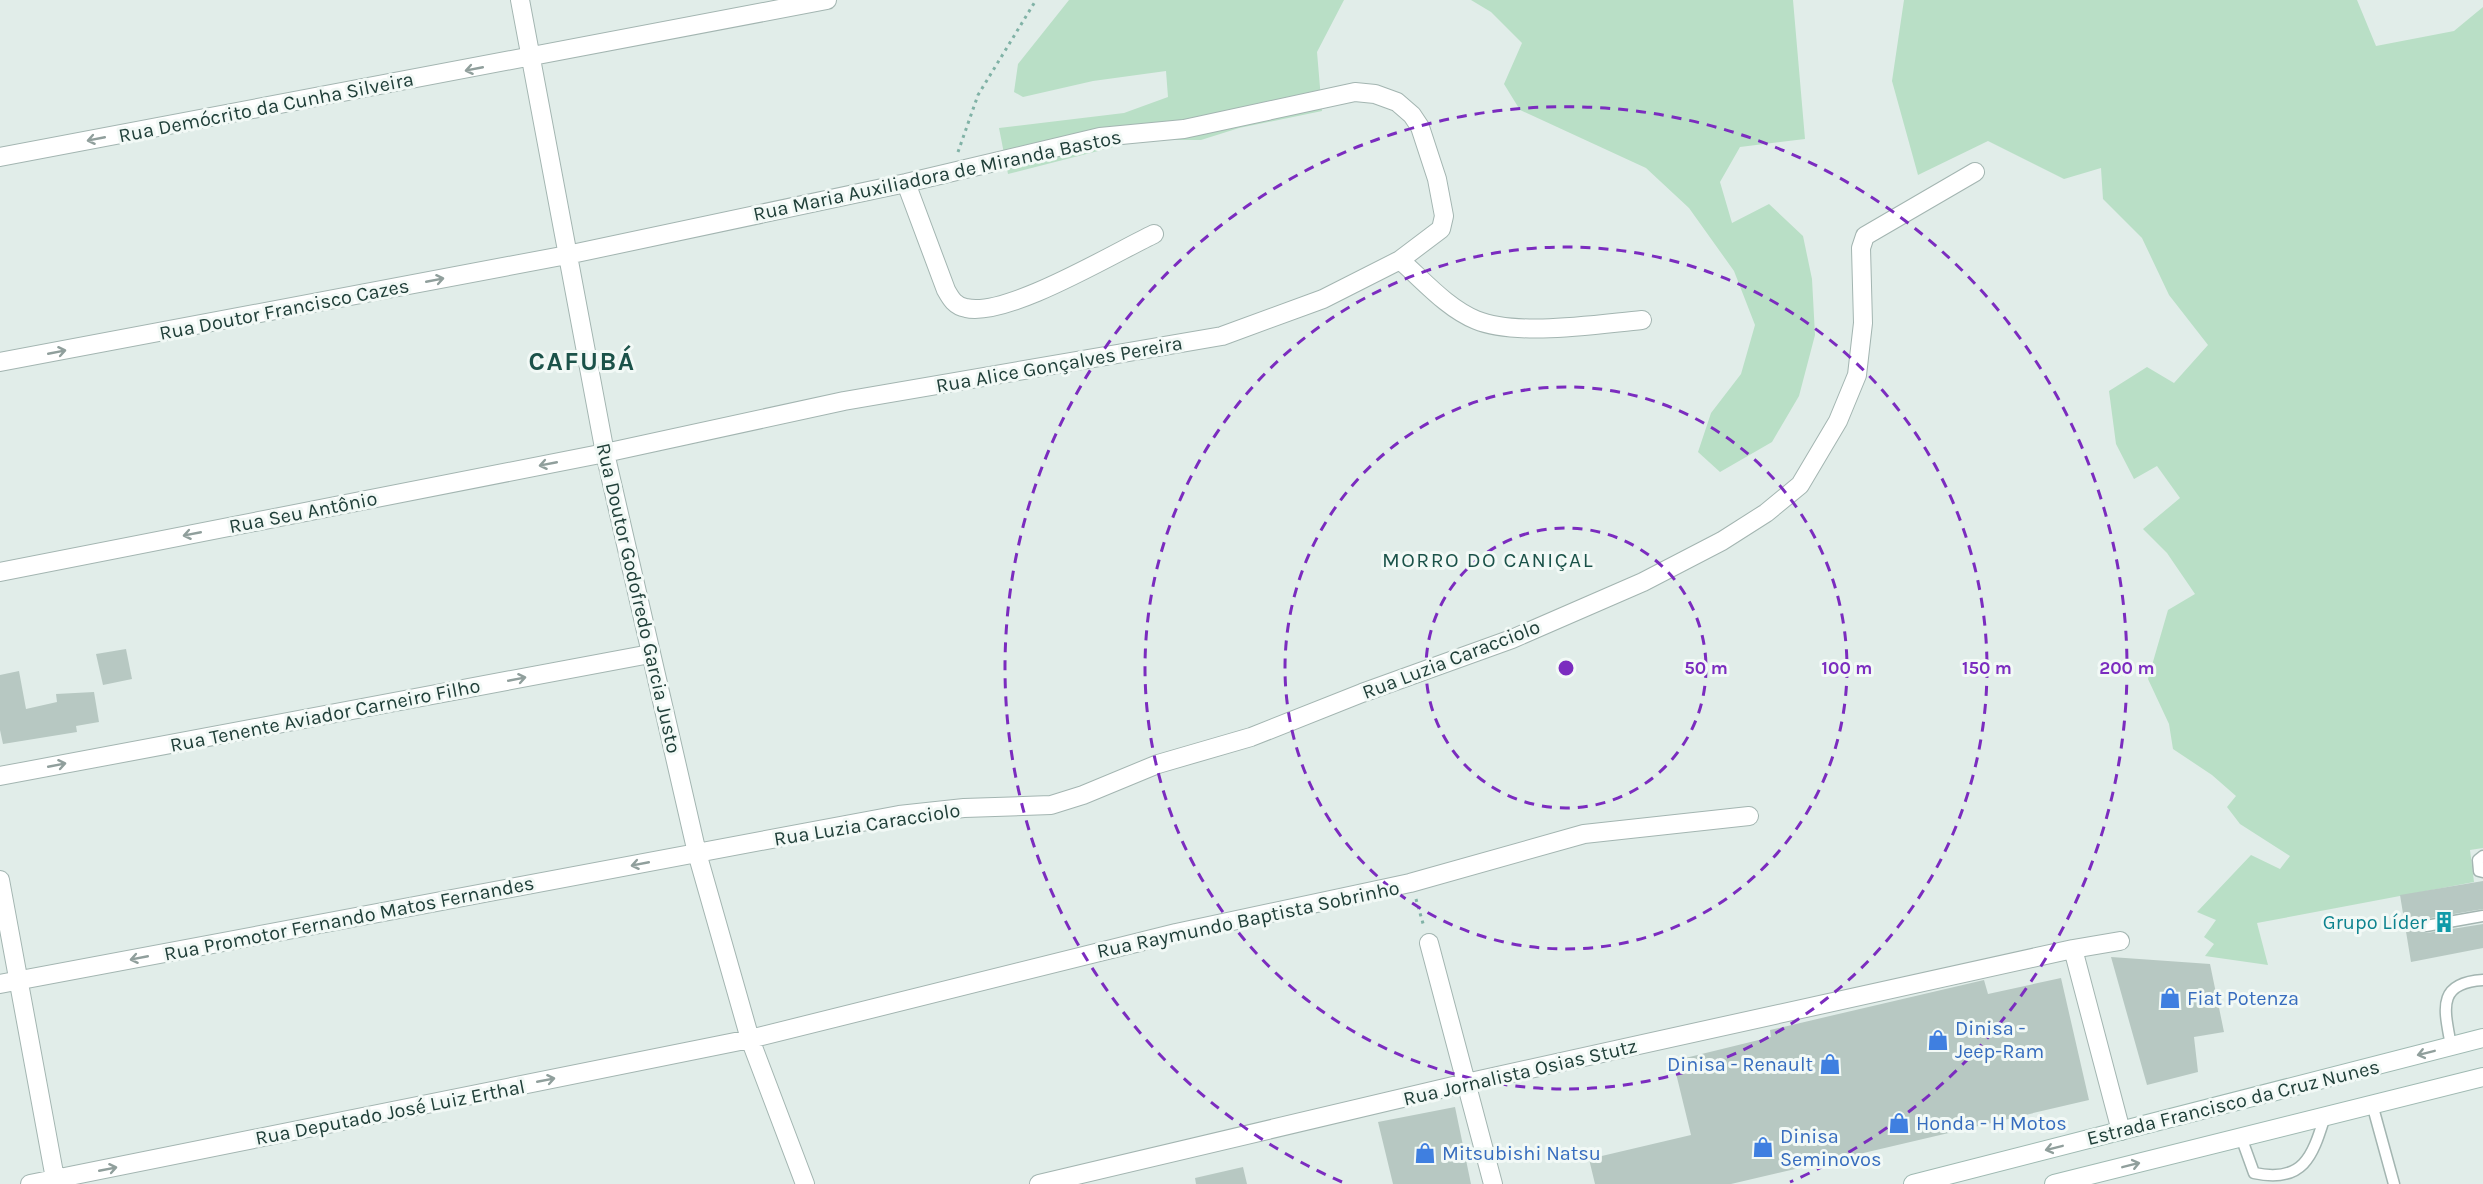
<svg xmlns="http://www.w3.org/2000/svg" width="2483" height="1184" viewBox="0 0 2483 1184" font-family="Karla,sans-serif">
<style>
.green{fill:#b9dfc6}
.building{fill:#b7c8c2}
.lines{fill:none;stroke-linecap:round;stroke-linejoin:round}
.lane-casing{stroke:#a3b5b1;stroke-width:13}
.street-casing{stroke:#a3b5b1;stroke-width:20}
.secondary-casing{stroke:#9fb9b2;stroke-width:20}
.path{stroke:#80b2a6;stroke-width:3;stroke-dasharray:3 4.5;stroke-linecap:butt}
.lane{stroke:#fff;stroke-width:10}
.street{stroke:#fff;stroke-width:18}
.secondary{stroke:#fff;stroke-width:18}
.oneway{stroke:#909f9c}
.ring{fill:none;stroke:#7b2cbf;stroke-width:3;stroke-dasharray:10 8}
.labels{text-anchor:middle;stroke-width:6;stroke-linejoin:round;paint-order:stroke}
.street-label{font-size:20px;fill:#203f39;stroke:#f2f9f6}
.culture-label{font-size:20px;fill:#0d838f;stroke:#f2f9f6;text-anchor:end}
.shop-label{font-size:20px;fill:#366cbe;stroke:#f2f9f6;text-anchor:start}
.neighbourhood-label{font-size:21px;letter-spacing:1.5px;fill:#1b5249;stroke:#f2f9f6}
.district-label{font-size:26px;font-weight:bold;letter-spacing:1.5px;fill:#1b5249;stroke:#f2f9f6}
.centre{fill:#7b2cbf;stroke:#f2f9f6;stroke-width:3}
.ring-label{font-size:18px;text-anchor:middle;font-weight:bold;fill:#7b2cbf;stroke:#f2f9f6;stroke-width:6;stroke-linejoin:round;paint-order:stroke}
</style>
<rect width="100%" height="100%" fill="#e1ede9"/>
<path class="green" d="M 1069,0 L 1344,0 L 1317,52 L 1322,111 L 1239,128 L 1201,140 L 1141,140 L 1008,174 L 999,128 L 1124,113 L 1168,97 L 1166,71 L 1093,81 L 1023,97 L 1014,92 L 1018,64 Z
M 1471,0 L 1793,0 L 1805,139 L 1740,147 L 1720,182 L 1732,223 L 1769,204 L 1803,236 L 1812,279 L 1815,335 L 1799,396 L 1772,442 L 1720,472 L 1698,452 L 1711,413 L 1741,374 L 1755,325 L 1734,271 L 1689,208 L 1646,168 L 1520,110 L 1504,84 L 1522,43 L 1491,12 Z
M 1904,0 L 2357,0 L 2376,46 L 2454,31 L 2483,7 L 2483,848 L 2470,850 L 2474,882 L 2257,923 L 2268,965 L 2205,956 L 2214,944 L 2204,937 L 2216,920 L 2197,912 L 2251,855 L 2280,869 L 2290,856 L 2240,824 L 2227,807 L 2236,796 L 2212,775 L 2173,749 L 2169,724 L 2148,679 L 2168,610 L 2195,594 L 2167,553 L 2143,529 L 2180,498 L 2157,466 L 2134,479 L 2116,444 L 2109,391 L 2147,367 L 2174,383 L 2208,345 L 2169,295 L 2142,238 L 2103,199 L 2101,168 L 2064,179 L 1988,141 L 1918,175 L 1892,81 Z"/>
<path class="building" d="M 126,649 L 132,679 L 103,685 L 96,654 Z
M 19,671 L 26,709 L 57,702 L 56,694 L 94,692 L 99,722 L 76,726 L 77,732 L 3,744 L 0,730 L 0,675 Z
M 2483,881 L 2483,909 L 2425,919 L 2419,927 L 2421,931 L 2427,933 L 2483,924 L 2483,948 L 2411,962 L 2400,895 Z
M 2111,957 L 2210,964 L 2224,1032 L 2194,1037 L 2198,1072 L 2147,1085 Z
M 2061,978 L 2089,1100 L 1731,1184 L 1595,1184 L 1589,1159 L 1691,1135 L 1673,1061 L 1771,1037 L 1770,1030 L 1984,980 L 1988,994 Z
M 1455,1107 L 1471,1184 L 1393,1184 L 1378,1122 Z
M 1243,1167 L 1247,1184 L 1196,1184 L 1195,1178 Z"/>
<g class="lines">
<defs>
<path id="lane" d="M 2483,856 L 2478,860 L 2479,871 L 2483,872
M 2426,926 L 2483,916
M 2451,1046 C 2445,1011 2435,983 2483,980
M 2372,1104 L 2394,1184
M 2241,1137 L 2254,1173 C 2305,1184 2313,1154 2325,1116"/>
<path id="street" d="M 520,0 L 605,453 L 697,853 L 750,1039 L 805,1184
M 0,157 L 827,0
M 906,183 L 946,290 C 951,299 955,306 966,308 C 1006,318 1114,253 1154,234
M 1400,260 C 1424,281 1447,308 1476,320 C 1517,337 1598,324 1642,320
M 0,362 L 567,255 L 906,183 L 1100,137 L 1184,129 L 1355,92 L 1375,94 L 1397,102 L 1412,115 L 1420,127 L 1437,179 L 1444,216 L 1441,229 L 1400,260 L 1323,299 L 1222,336 L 844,401 L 605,453 L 0,572
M 0,776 L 650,654
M 0,880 L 56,1184
M 2120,941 L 2073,949 L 2121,1131
M 1429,943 L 1493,1184
M 0,984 L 899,815 L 964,808 L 1051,805 L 1083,795 L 1158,764 L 1251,737 L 1362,693 L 1512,639 L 1643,582 L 1722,541 L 1766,513 L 1800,485 L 1838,421 L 1857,375 L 1863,323 L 1861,248 L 1865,236 L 1975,172
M 30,1184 L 750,1039 L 1176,933 L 1410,883 L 1584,834 L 1749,816
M 1039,1184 L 1466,1083 L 2073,949"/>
<path id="secondary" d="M 1913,1184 L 2483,1038
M 2054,1184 L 2483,1077"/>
</defs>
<use href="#lane" class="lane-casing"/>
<use href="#street" class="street-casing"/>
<use href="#secondary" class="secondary-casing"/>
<path class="path" d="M 958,152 L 978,95 L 1036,0
M 1416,899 L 1424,927"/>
<use href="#lane" class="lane"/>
<use href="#street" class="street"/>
<use href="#secondary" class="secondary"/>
</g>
<defs><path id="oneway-shaft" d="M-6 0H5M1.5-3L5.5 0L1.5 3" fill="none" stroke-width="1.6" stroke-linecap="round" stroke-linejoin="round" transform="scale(1.5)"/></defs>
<g class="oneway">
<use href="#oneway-shaft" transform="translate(474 69) rotate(169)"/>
<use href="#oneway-shaft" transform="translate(96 139) rotate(169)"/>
<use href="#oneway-shaft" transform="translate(435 280) rotate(-11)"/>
<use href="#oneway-shaft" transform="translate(57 352) rotate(-11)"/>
<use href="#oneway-shaft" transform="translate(548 464) rotate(169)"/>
<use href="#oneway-shaft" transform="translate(192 534) rotate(169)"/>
<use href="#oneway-shaft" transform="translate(517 679) rotate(-11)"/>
<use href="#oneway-shaft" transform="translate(57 765) rotate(-11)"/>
<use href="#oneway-shaft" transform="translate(640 864) rotate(169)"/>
<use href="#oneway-shaft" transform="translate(139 958) rotate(169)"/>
<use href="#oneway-shaft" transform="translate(2426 1053) rotate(166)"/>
<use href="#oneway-shaft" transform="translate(546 1080) rotate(-11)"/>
<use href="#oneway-shaft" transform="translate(2054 1148) rotate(166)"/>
<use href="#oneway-shaft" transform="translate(2131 1165) rotate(-14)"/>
<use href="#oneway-shaft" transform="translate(108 1169) rotate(-11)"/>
</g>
<g class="ring">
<circle cx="1566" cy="668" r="140"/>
<circle cx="1566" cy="668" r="281"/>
<circle cx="1566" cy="668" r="421"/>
<path d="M1342 1182A561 561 0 1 1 1790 1182"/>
</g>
<defs>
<symbol id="building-bare" viewBox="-9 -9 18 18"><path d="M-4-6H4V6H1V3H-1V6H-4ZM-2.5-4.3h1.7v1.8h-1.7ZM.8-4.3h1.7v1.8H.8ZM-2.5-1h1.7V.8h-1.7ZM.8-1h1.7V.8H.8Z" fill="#0f9aa8" stroke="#f2f9f6" stroke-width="2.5" paint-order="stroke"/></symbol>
<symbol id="shop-bare" viewBox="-9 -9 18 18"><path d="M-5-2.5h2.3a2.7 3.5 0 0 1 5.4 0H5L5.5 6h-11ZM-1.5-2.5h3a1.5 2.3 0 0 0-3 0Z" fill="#3f7fe0" stroke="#f2f9f6" stroke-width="2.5" paint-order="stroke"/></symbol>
</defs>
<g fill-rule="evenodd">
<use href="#building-bare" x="2429" y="907" width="30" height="30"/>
<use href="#shop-bare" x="2155" y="983" width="30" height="30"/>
<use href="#shop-bare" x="1923" y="1025" width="30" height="30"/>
<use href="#shop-bare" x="1815" y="1049" width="30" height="30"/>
<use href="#shop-bare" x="1884" y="1108" width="30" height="30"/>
<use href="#shop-bare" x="1748" y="1132" width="30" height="30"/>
<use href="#shop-bare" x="1410" y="1138" width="30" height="30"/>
</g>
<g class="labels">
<g class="street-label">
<text transform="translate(266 107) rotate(-11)" y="7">Rua Demócrito da Cunha Silveira</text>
<text transform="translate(937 175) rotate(-12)" y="7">Rua Maria Auxiliadora de Miranda Bastos</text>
<text transform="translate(284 309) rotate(-11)" y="7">Rua Doutor Francisco Cazes</text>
<text transform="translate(1059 364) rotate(-10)" y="7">Rua Alice Gonçalves Pereira</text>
<text transform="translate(303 512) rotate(-11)" y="7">Rua Seu Antônio</text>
<text transform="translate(639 598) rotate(77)" y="7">Rua Doutor Godofredo Garcia Justo</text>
<text transform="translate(1451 659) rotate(-21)" y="7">Rua Luzia Caracciolo</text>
<text transform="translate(325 715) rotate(-11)" y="7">Rua Tenente Aviador Carneiro Filho</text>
<text transform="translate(867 824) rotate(-9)" y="7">Rua Luzia Caracciolo</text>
<text transform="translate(349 918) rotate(-11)" y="7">Rua Promotor Fernando Matos Fernandes</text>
<text transform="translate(1248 919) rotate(-12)" y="7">Rua Raymundo Baptista Sobrinho</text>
<text transform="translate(1520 1072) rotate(-13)" y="7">Rua Jornalista Osias Stutz</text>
<text transform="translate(2233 1102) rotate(-14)" y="7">Estrada Francisco da Cruz Nunes</text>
<text transform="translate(390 1112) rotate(-11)" y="7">Rua Deputado José Luiz Erthal</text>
</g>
<g class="culture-label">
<text x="2427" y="929">Grupo Líder</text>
</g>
<g class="shop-label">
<text x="2187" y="1005">Fiat Potenza</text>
<text x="1955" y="1035">Dinisa -<tspan x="1955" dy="23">Jeep-Ram</tspan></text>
<text x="1813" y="1071" text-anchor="end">Dinisa - Renault</text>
<text x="1916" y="1130">Honda - H Motos</text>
<text x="1780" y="1143">Dinisa<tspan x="1780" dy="23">Seminovos</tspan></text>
<text x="1442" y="1160">Mitsubishi Natsu</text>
</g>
<g class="neighbourhood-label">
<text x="1488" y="567">MORRO DO CANIÇAL</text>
</g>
<g class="district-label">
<text x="582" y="370">CAFUBÁ</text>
</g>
</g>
<circle cx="1566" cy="668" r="9" class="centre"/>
<g class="ring-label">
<text x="1706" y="674">50 m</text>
<text x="1847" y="674">100 m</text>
<text x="1987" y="674">150 m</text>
<text x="2127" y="674">200 m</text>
</g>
</svg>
